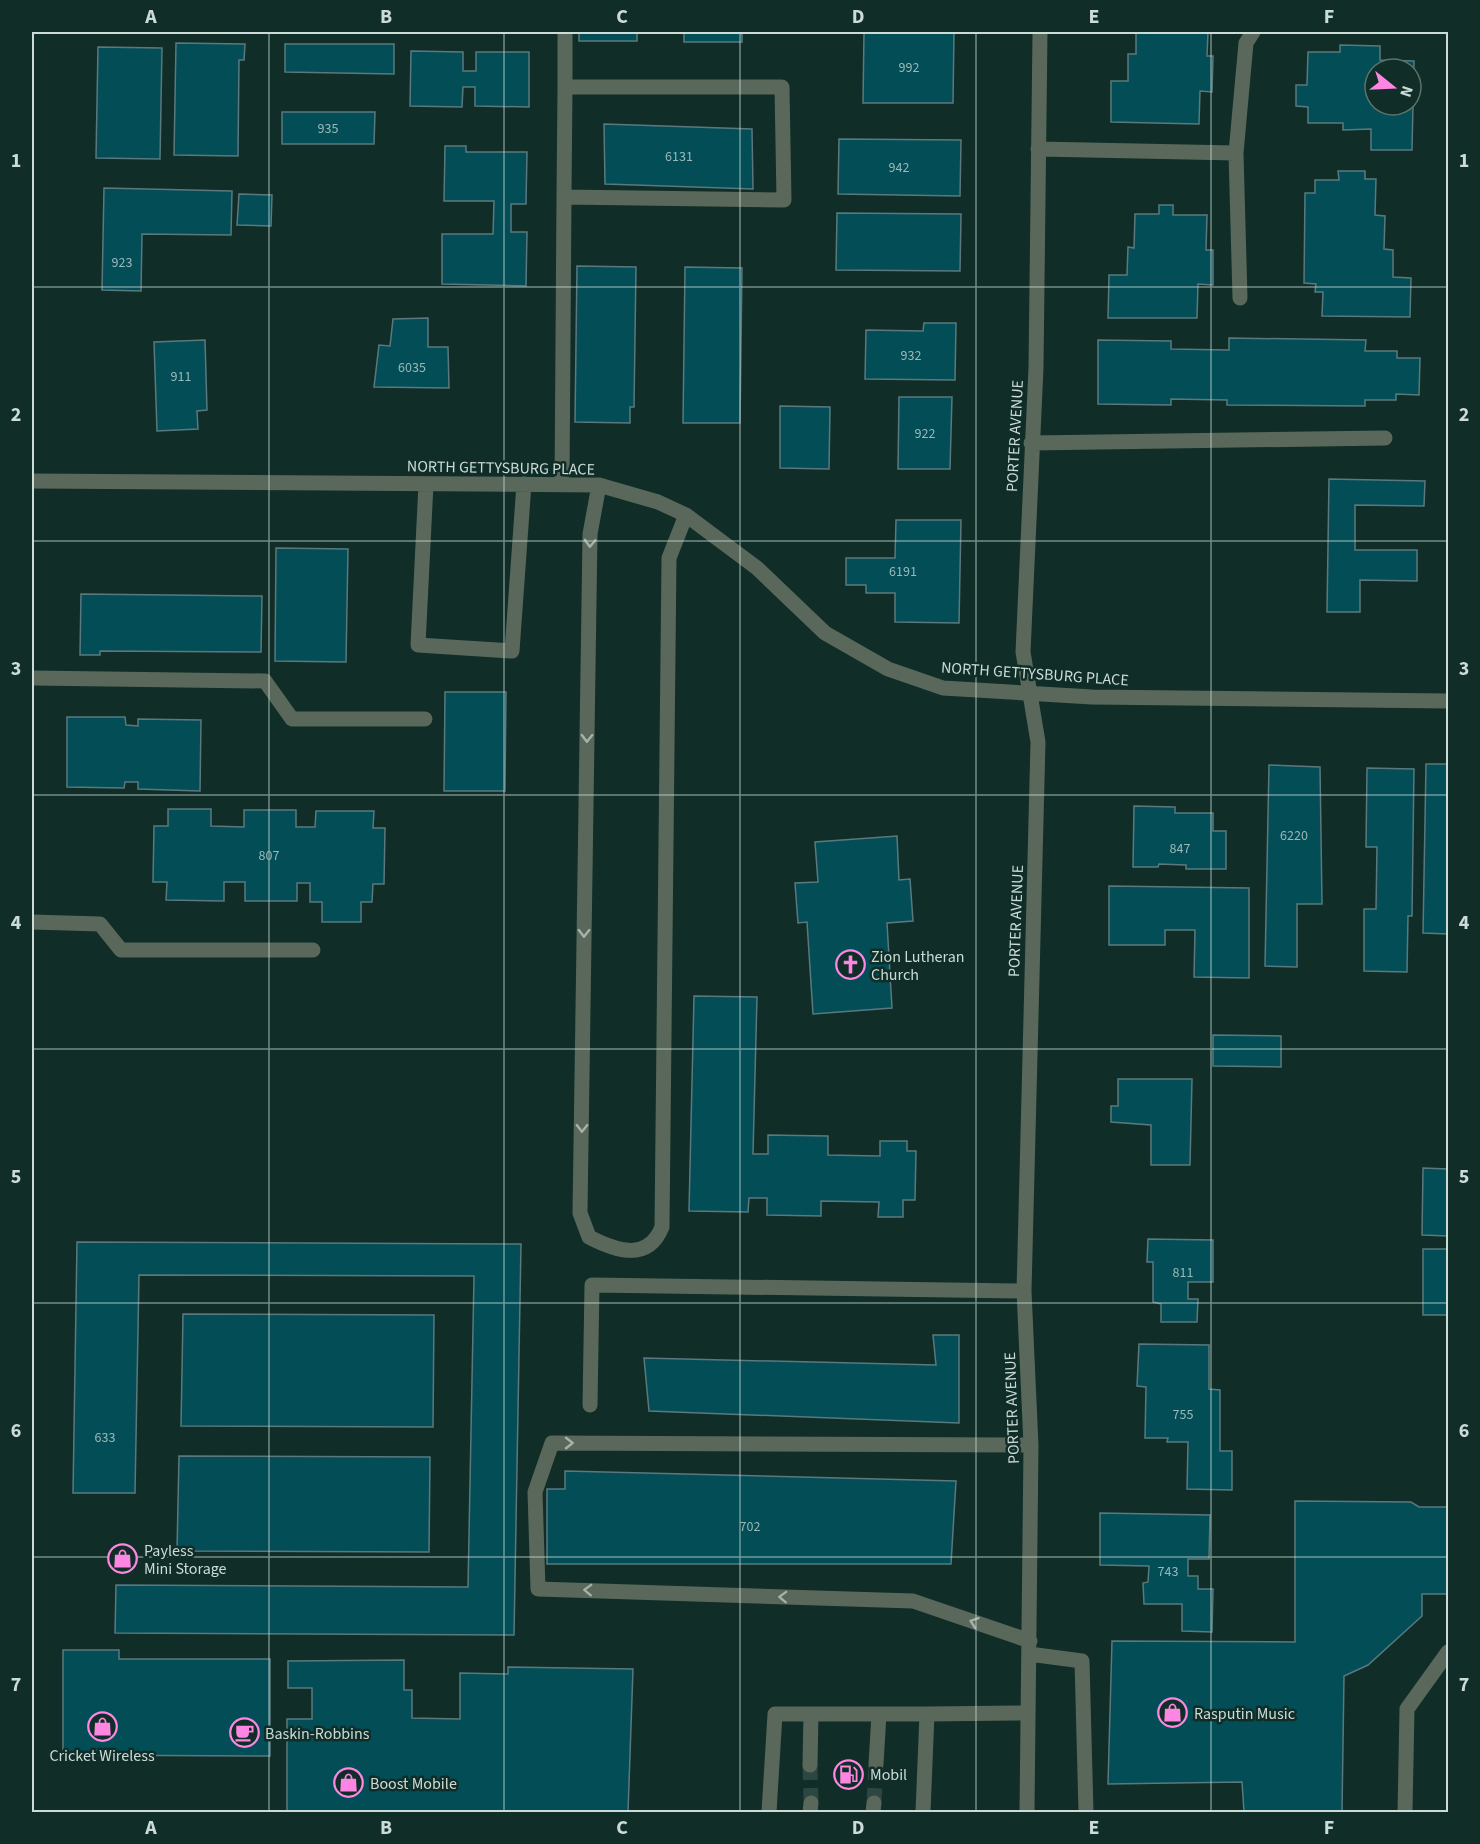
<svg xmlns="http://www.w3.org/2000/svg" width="1480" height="1844" viewBox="0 0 1480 1844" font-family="'Source Sans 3',sans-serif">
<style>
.building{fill:#034d57;stroke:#5a797f;stroke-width:1.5;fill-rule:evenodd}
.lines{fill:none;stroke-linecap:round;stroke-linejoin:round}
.minor-tunnel{stroke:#2c4741;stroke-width:15;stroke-dasharray:15 8;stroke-linecap:butt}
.minor{stroke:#59685a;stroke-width:15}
.oneway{stroke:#a3b3ab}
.grid{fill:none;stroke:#cbdbd7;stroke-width:1.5;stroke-opacity:0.55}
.labels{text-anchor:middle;stroke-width:5;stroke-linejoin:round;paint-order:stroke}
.number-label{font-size:14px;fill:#99b8b7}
.street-label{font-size:16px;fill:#cbdbd7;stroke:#102d27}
.poi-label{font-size:16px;fill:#cbdbd7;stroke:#102d27;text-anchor:start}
.neatline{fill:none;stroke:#cbdbd7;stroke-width:2}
.grid-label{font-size:20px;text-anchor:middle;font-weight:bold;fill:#cbdbd7}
</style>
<rect width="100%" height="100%" fill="#102d27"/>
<path class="building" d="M 102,32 L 164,32 L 164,33 L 102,33 Z
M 579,32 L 637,32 L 637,41 L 579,41 Z
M 684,32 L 742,32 L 742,42 L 684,42 Z
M 864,32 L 954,32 L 953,103 L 863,103 Z
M 1136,32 L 1208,32 L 1207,56 L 1213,56 L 1212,92 L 1200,91 L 1199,124 L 1111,122 L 1111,81 L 1128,81 L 1128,54 L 1136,54 Z
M 176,43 L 245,44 L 244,60 L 239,60 L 238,156 L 174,155 Z
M 285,44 L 394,44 L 394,74 L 285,72 Z
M 1340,45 L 1380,46 L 1380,60 L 1414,61 L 1412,150 L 1371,150 L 1371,129 L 1343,130 L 1343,123 L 1308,123 L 1308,107 L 1296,106 L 1296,85 L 1307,85 L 1308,52 L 1340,52 ZM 1375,69 L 1411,69 L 1411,105 L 1375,105 Z
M 98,47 L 162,48 L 160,159 L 96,158 Z
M 411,51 L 463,52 L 463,71 L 476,71 L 476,52 L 529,52 L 529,107 L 475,106 L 475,87 L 463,87 L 462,107 L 410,106 Z
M 282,112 L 375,112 L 374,144 L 282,144 Z
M 604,124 L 752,129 L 753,189 L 605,184 Z
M 839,139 L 961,140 L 960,196 L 838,194 Z
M 445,146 L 466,146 L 466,152 L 527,152 L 526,204 L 511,204 L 511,232 L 527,232 L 526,286 L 442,284 L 442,234 L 493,234 L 494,201 L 444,201 Z
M 1338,171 L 1365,171 L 1365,179 L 1376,179 L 1375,215 L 1385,216 L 1384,249 L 1393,250 L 1393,277 L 1411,278 L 1410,317 L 1322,316 L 1323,292 L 1315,292 L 1316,284 L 1304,283 L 1305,193 L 1315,193 L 1315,180 L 1339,180 Z
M 104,188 L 232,191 L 231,235 L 142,234 L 141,291 L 102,290 Z
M 239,194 L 272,195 L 271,226 L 237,225 Z
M 1159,205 L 1173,205 L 1173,215 L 1207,215 L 1206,250 L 1213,250 L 1213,285 L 1198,284 L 1197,318 L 1108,318 L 1109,275 L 1127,275 L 1128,247 L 1134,248 L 1135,214 L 1159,214 Z
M 837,213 L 961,214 L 960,271 L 836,270 Z
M 577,266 L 636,267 L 634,407 L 630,407 L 630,423 L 575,422 Z
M 685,267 L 742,268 L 740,423 L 683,423 Z
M 428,318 L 428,347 L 448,347 L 449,388 L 374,387 L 379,345 L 390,346 L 393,319 Z
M 924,323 L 956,323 L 955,380 L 865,379 L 866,330 L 923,331 Z
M 1229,338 L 1366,340 L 1365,351 L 1397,351 L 1397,358 L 1420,358 L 1419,395 L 1396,394 L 1396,400 L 1365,400 L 1365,406 L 1227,405 L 1227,400 L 1171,399 L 1171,405 L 1098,404 L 1098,340 L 1171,341 L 1171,349 L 1229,350 Z
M 205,340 L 207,410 L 197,411 L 198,429 L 157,431 L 154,342 Z
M 899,397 L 952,397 L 950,469 L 898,469 Z
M 780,406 L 830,407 L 829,469 L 780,468 Z
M 1329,479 L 1425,481 L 1424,506 L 1355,505 L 1355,550 L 1417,550 L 1417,581 L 1360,580 L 1360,612 L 1327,612 Z
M 896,520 L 961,520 L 959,623 L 895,622 L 895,593 L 866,593 L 866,585 L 846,585 L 846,558 L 895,558 Z
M 276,548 L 348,549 L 346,662 L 275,661 Z
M 81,594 L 262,596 L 261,652 L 100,651 L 100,655 L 80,655 Z
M 445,692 L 506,692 L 505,791 L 444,791 Z
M 67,717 L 125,717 L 126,725 L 138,726 L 138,719 L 201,720 L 200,791 L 138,789 L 138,782 L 125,782 L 124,788 L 67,787 Z
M 1426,764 L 1448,764 L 1448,934 L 1423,933 Z
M 1269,765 L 1320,767 L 1322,904 L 1297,904 L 1297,967 L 1265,966 Z
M 1367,768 L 1414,769 L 1412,916 L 1408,916 L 1407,972 L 1364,971 L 1364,909 L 1376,909 L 1377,847 L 1366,847 Z
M 1134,806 L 1175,807 L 1175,813 L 1213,813 L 1213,831 L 1226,831 L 1226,869 L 1186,869 L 1186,865 L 1159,864 L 1158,867 L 1133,867 Z
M 168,809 L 211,809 L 211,826 L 244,827 L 244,810 L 296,810 L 296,827 L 315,827 L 316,811 L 374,811 L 373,828 L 385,828 L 384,884 L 373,884 L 372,902 L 361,902 L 361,922 L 322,922 L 322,902 L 310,902 L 310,883 L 297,883 L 297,901 L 245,901 L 245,882 L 224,882 L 224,901 L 166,900 L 167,882 L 153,882 L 154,826 L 168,826 Z
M 897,836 L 899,880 L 910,879 L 913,921 L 887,923 L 892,1008 L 813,1014 L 807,922 L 798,923 L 795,883 L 818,882 L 815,842 Z
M 1109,886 L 1249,888 L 1249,978 L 1194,977 L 1195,930 L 1165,930 L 1165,945 L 1109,945 Z
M 694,996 L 757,997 L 753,1154 L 768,1154 L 768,1135 L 828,1136 L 828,1155 L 880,1156 L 880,1141 L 907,1141 L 907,1151 L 916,1151 L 915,1200 L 903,1200 L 903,1217 L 878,1217 L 879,1202 L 821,1201 L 821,1216 L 767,1215 L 767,1198 L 749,1198 L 748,1212 L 689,1211 Z
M 1213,1035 L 1281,1036 L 1281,1067 L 1213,1066 Z
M 1118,1079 L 1192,1079 L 1190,1165 L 1151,1165 L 1151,1125 L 1111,1122 L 1111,1106 L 1118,1106 Z
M 1423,1168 L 1448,1169 L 1448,1236 L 1422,1235 Z
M 1148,1239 L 1213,1240 L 1213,1282 L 1188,1282 L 1188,1299 L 1198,1299 L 1197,1322 L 1161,1322 L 1161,1304 L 1153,1302 L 1153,1262 L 1147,1262 Z
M 77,1242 L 521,1244 L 514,1635 L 115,1633 L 116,1585 L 468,1587 L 474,1276 L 139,1275 L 135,1493 L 73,1493 Z
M 1423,1249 L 1448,1249 L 1448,1315 L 1423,1315 Z
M 183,1314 L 434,1315 L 433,1427 L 181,1426 Z
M 933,1335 L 959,1335 L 959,1423 L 649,1411 L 644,1358 L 936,1365 Z
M 1139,1344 L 1209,1345 L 1209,1389 L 1220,1390 L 1220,1451 L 1232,1451 L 1232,1490 L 1187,1489 L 1188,1442 L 1167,1442 L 1168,1438 L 1145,1438 L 1146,1387 L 1137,1386 Z
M 179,1456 L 430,1457 L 429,1552 L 177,1551 Z
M 565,1471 L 956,1481 L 951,1564 L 547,1564 L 547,1489 L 565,1489 Z
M 1295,1501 L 1411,1502 L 1419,1507 L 1448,1507 L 1448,1594 L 1422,1594 L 1422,1616 L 1368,1665 L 1344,1676 L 1342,1812 L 1244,1812 L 1242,1782 L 1108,1784 L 1112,1641 L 1295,1642 Z
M 1100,1513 L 1210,1515 L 1209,1559 L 1188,1559 L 1188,1576 L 1198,1576 L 1198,1589 L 1213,1589 L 1212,1632 L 1182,1631 L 1182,1604 L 1144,1604 L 1143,1583 L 1148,1582 L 1149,1566 L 1100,1565 Z
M 63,1650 L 119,1650 L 119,1659 L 270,1659 L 270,1756 L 63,1755 Z
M 404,1660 L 404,1690 L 412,1690 L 412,1718 L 460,1719 L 460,1673 L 508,1674 L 508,1667 L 633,1669 L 628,1812 L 287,1812 L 287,1719 L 312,1719 L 312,1688 L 288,1688 L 288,1661 Z"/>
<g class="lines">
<path class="minor-tunnel" d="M 810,1765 L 811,1803
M 874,1803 L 876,1764"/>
<path class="minor" d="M 565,87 L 565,32
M 1038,149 L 1236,153 L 1246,43 L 1253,32
M 1236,153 L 1240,298
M 1031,443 L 1385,438
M 32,481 L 599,485 L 658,502 L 686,515 L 757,568 L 825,633 L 888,669 L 943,688 L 1092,697 L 1448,701
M 426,484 L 418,645 L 512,651 L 524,484
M 562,485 L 564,197 L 784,200 L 782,87 L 565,87 L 564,197
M 599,485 L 590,534 L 580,1213 L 589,1237 C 616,1251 648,1262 662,1227 L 669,558 L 686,515
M 32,678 L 265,681 L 292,719 L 425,719
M 32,922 L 100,924 L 121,950 L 313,950
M 590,1405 L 592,1285 L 1024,1291
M 1030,1641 L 913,1601 L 538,1589 L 535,1492 L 552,1443 L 1031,1445
M 1029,1654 L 1082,1661 L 1086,1812
M 876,1764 L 879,1714
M 810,1765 L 811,1714
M 769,1812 L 775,1714 L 927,1714
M 810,1812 L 811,1803
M 873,1812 L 874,1803
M 923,1812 L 927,1714 L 1028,1713
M 1027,1812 L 1031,1445 L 1024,1291 L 1038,742 L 1023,652 L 1036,368 L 1040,32
M 1405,1812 L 1407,1709 L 1448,1652"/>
</g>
<defs><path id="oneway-chevron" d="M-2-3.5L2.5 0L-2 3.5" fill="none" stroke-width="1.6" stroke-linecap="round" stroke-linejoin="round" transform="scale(1.5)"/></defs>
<g class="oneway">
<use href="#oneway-chevron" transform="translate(590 543) rotate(92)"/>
<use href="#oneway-chevron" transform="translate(587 738) rotate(91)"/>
<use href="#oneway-chevron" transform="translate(584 933) rotate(91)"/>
<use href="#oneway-chevron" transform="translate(582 1128) rotate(91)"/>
<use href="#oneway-chevron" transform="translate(569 1443)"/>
<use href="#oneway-chevron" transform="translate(588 1590) rotate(-178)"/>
<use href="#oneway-chevron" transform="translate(783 1597) rotate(-178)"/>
<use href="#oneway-chevron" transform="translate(974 1622) rotate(-161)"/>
</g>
<path class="grid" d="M 269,32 L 269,1812M 504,32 L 504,1812M 740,32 L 740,1812M 976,32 L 976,1812M 1211,32 L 1211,1812M 32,287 L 1448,287M 32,541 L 1448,541M 32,795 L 1448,795M 32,1049 L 1448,1049M 32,1303 L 1448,1303M 32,1557 L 1448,1557"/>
<defs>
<symbol id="church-ring" viewBox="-11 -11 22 22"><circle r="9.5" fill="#102d27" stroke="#fd86e2" stroke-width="1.5"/><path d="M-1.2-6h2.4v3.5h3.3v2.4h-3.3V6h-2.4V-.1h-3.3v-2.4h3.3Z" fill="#fd86e2"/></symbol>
<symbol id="shop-ring" viewBox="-11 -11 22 22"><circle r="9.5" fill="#102d27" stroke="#fd86e2" stroke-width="1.5"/><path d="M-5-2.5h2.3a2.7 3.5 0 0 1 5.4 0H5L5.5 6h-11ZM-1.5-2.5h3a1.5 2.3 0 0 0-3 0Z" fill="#fd86e2"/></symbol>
<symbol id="cafe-ring" viewBox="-11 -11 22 22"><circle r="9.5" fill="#102d27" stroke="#fd86e2" stroke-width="1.5"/><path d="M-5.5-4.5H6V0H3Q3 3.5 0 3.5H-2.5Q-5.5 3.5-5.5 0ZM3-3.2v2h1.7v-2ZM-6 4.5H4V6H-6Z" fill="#fd86e2"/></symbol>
<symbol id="fuel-ring" viewBox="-11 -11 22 22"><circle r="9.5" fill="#102d27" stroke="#fd86e2" stroke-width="1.5"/><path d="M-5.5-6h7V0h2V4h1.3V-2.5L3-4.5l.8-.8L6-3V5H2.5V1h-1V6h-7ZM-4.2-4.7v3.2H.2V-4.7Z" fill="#fd86e2"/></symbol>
</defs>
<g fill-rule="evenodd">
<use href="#church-ring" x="834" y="948" width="33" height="33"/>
<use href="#shop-ring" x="106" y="1542" width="33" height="33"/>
<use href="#shop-ring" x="1156" y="1696" width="33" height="33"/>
<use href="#shop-ring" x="86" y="1710" width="33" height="33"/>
<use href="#cafe-ring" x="228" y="1716" width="33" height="33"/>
<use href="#fuel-ring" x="832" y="1758" width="33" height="33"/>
<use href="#shop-ring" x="332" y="1766" width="33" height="33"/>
</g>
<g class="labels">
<g class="number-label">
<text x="909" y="72">992</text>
<text x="328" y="133">935</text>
<text x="679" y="161">6131</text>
<text x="899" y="172">942</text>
<text x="122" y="267">923</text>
<text x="911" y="360">932</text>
<text x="412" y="372">6035</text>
<text x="181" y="381">911</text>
<text x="925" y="438">922</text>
<text x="903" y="576">6191</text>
<text x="1294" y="840">6220</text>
<text x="1180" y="853">847</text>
<text x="269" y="860">807</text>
<text x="1183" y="1277">811</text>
<text x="1183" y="1419">755</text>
<text x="105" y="1442">633</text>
<text x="750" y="1531">702</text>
<text x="1168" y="1576">743</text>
</g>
<g class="street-label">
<text transform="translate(1014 436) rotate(-87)" y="6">PORTER AVENUE</text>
<text transform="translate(501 467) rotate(1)" y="6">NORTH GETTYSBURG PLACE</text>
<text transform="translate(1035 673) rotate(4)" y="6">NORTH GETTYSBURG PLACE</text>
<text transform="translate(1015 921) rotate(-88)" y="6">PORTER AVENUE</text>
<text transform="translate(1011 1408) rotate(-92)" y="6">PORTER AVENUE</text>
</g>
<g class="poi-label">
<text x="871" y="962">Zion Lutheran<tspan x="871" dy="18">Church</tspan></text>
<text x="144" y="1556">Payless<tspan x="144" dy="18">Mini Storage</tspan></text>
<text x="1194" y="1719">Rasputin Music</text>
<text x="265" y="1739">Baskin-Robbins</text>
<text x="102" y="1761" text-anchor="middle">Cricket Wireless</text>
<text x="870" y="1780">Mobil</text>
<text x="370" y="1789">Boost Mobile</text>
</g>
</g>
<rect width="1480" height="1844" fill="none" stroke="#102d27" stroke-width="66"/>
<g transform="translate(1393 87) rotate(108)"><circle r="28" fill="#102d27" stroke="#5b736d" stroke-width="1.5"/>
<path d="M0-4.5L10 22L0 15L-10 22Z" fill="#fd86e2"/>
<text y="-9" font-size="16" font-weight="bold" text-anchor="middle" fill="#cbdbd7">N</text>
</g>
<rect x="33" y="33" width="1414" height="1778" class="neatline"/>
<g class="grid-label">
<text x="151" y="23">A</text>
<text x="386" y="23">B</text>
<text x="622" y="23">C</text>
<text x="858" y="23">D</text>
<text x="1094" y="23">E</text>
<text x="1329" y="23">F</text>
<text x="16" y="167">1</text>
<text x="1464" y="167">1</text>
<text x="16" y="421">2</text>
<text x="1464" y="421">2</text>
<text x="16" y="675">3</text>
<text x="1464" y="675">3</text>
<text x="16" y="929">4</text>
<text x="1464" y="929">4</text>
<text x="16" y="1183">5</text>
<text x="1464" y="1183">5</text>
<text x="16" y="1437">6</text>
<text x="1464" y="1437">6</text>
<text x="16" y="1691">7</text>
<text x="1464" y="1691">7</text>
<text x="151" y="1834">A</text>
<text x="386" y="1834">B</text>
<text x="622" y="1834">C</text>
<text x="858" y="1834">D</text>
<text x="1094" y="1834">E</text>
<text x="1329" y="1834">F</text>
</g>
</svg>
